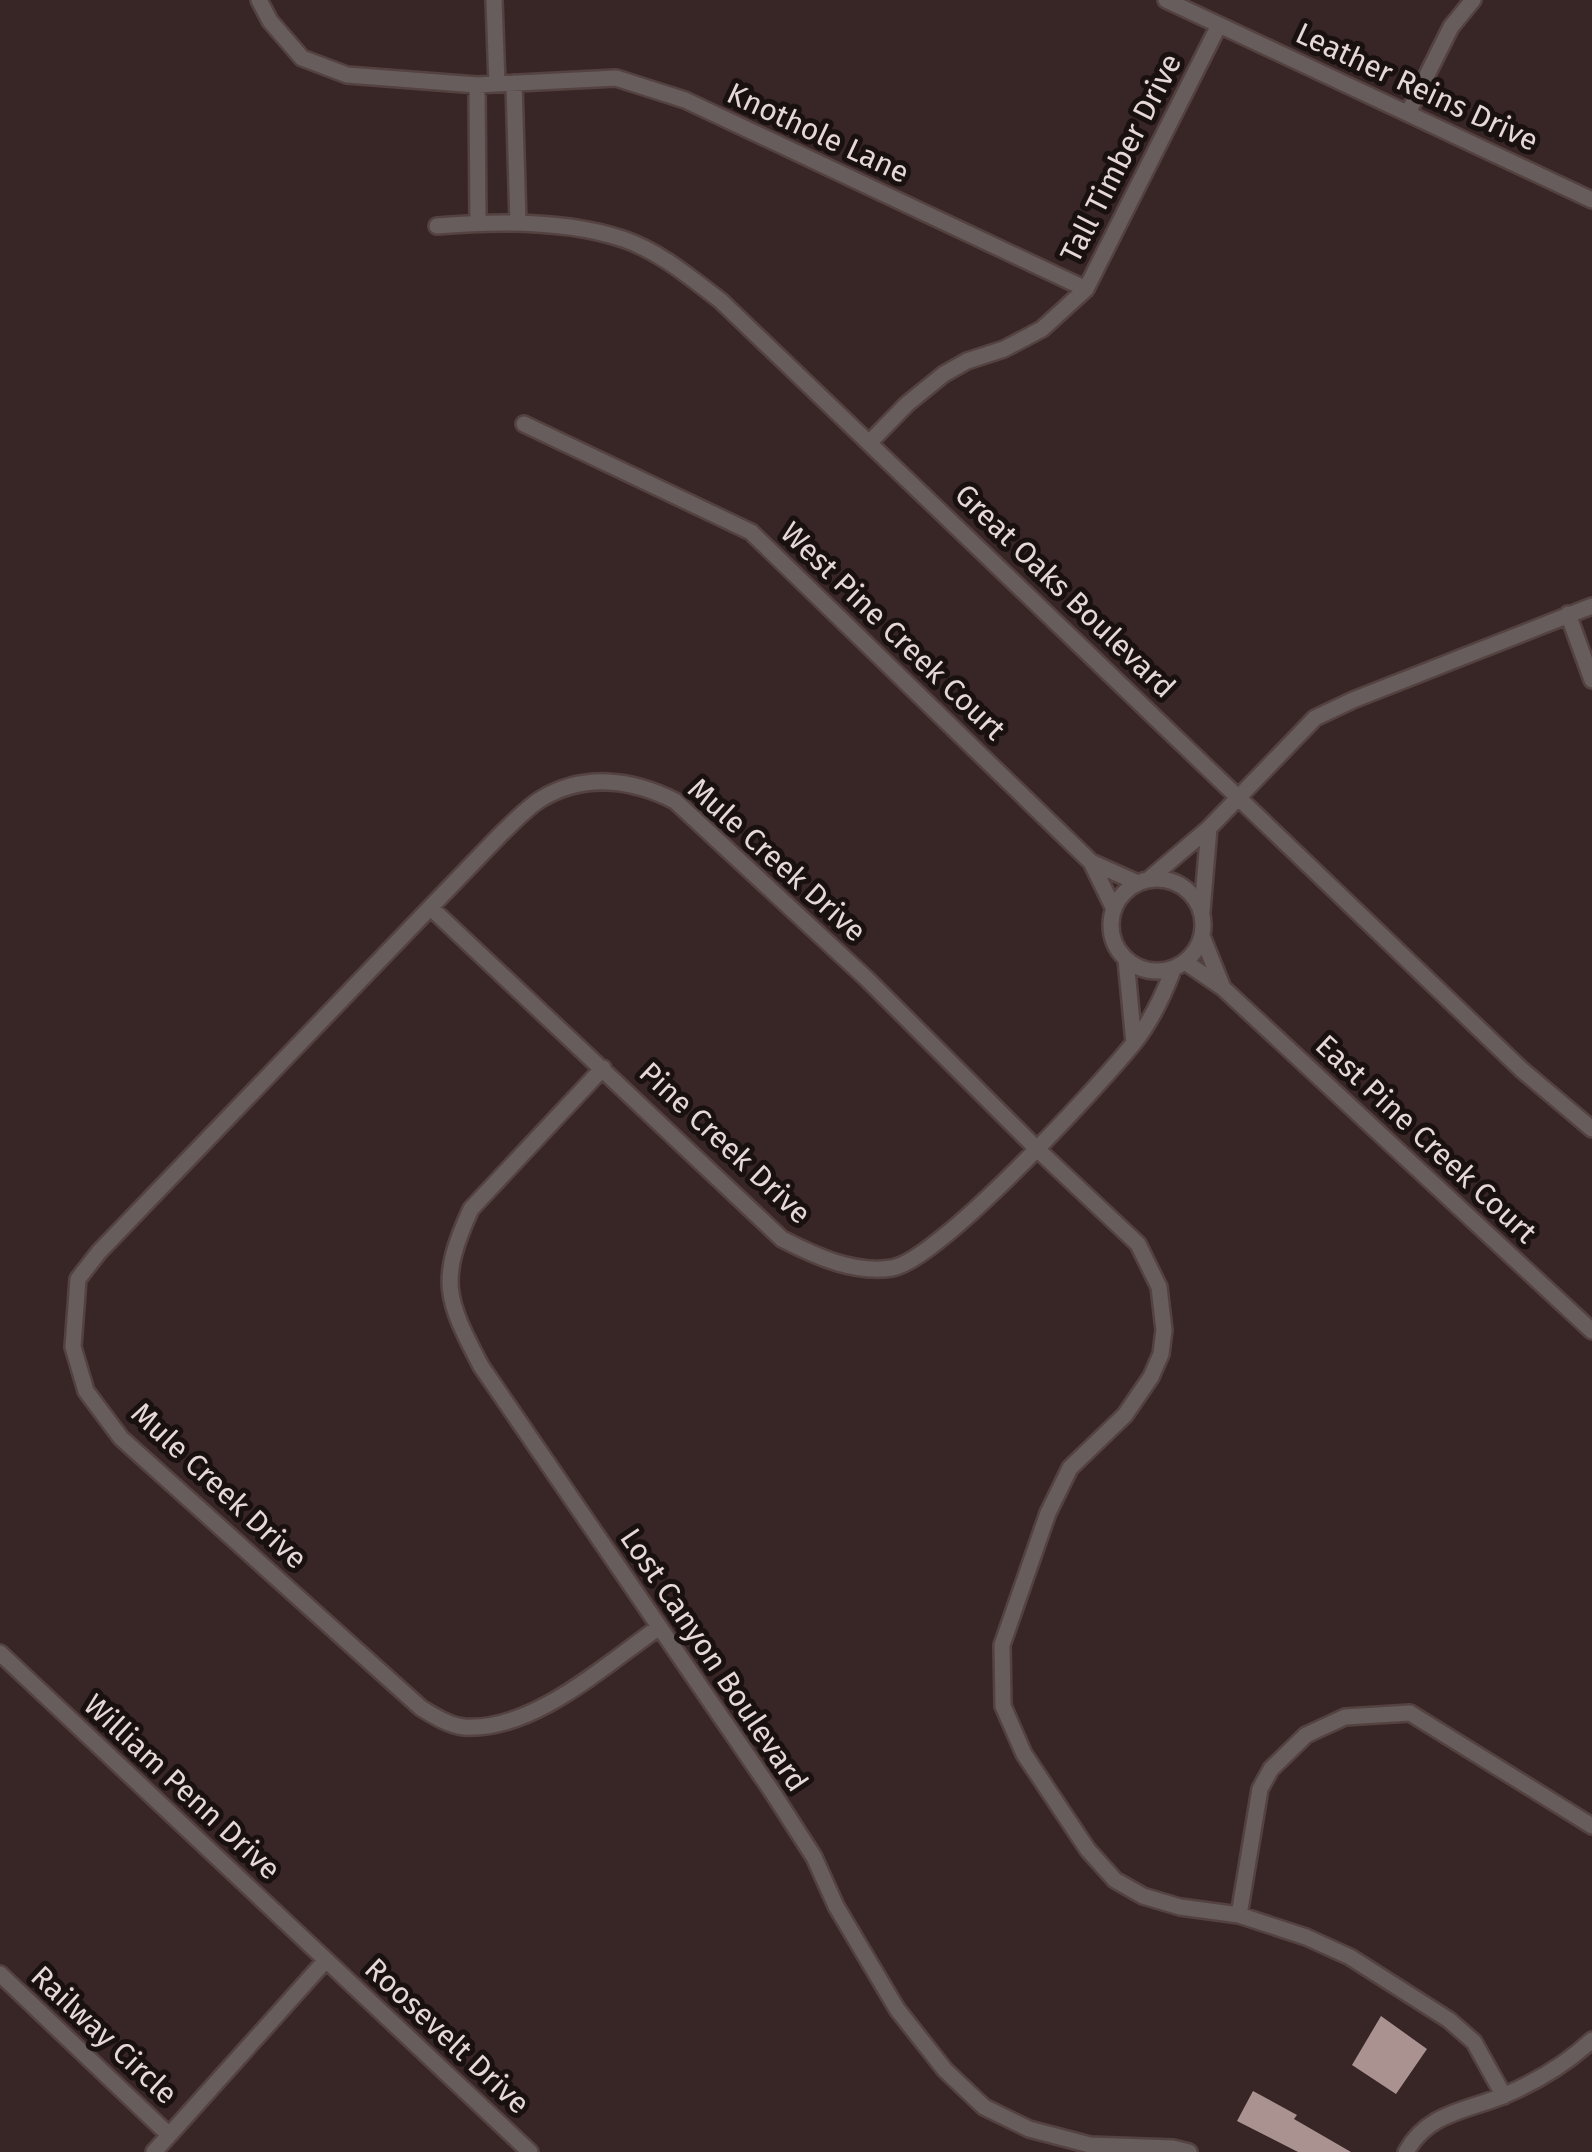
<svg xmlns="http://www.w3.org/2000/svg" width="1592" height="2152" viewBox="0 0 1592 2152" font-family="'Fira Sans',sans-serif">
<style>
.building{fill:#aa9291}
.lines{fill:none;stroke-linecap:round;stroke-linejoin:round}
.minor-casing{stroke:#544241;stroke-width:20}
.minor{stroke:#675d5c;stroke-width:15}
.labels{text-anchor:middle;stroke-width:10;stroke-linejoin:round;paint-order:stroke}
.street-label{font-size:30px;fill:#e5d8d7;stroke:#191010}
</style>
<rect width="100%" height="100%" fill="#382525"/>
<path class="building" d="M 1381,2016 L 1427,2049 L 1396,2094 L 1352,2065 Z
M 1253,2091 L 1297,2115 L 1294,2119 L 1351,2152 L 1298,2152 L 1237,2121 Z"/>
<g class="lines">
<defs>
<path id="minor" d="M 259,0 L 270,21 L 302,58 L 347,75 L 477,85 L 616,78 L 685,100 L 1086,289
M 494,0 L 497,84
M 1166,0 L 1592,200
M 514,83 L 518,223
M 477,85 L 478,223
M 1408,113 L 1451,27 L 1473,0
M 437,226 C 495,221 567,220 623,239 C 659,251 691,278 721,301 L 1522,1070 L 1592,1129
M 524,424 L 751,532 L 1091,862 L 1138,883
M 869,443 L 907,404 L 944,374 L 967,361 L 1004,349 L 1042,329 L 1086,289 L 1219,25
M 1568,614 L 1592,680
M 1091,862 L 1114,909
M1111 925a46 46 0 1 1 92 0a46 46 0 1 1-92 0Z
M 1148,880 L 1209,828 L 1315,718 L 1353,700 L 1592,606
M 431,908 L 782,1239 C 815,1256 854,1274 892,1268 C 938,1261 1098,1087 1133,1044 C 1151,1022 1163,996 1173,970
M 1202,911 L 1209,828
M 1202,936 L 1223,988
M 1126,960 L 1134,1043
M 1185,962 L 1223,988 L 1592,1331
M 603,1068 L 471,1209 C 438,1281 446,1299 481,1366 L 773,1793 L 814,1857 L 836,1906 L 897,2009 L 945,2070 L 984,2107 L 1029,2129 L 1090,2145 L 1173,2148 L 1189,2152
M 658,1628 C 605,1665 532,1732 464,1727 C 448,1725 434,1716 421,1708 L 121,1438 L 86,1391 L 73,1347 L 78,1279 L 99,1252 L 500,835 C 513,823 526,808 541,799 C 584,773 632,779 675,801 L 867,979 L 1036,1148 L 1138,1244 L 1159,1287 L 1164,1330 L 1161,1354 L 1151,1377 L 1125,1415 L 1070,1468 L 1048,1513 L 1002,1645 L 1003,1706 L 1024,1754 L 1088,1850 L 1115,1880 L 1143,1896 L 1180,1907 L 1239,1915 L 1306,1937 L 1350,1957 L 1449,2020 L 1474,2042 L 1504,2096
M 0,1653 L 530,2152
M 1239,1915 L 1260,1789 L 1271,1769 L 1306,1735 L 1345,1717 L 1410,1713 L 1592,1826
M 0,1974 L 169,2135
M 154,2152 L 326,1960
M 1406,2152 C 1428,2112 1467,2111 1505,2095 C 1538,2081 1566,2064 1592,2040"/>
</defs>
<use href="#minor" class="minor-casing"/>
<use href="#minor" class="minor"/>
</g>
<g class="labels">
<g class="street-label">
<text transform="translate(1417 87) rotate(25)" y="10">Leather Reins Drive</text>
<text transform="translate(818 133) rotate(25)" y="10">Knothole Lane</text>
<text transform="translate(1121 158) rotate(-63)" y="10">Tall Timber Drive</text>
<text transform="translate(1065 591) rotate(44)" y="10">Great Oaks Boulevard</text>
<text transform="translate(893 631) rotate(44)" y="10">West Pine Creek Court</text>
<text transform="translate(777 860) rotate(42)" y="10">Mule Creek Drive</text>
<text transform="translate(1426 1139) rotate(43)" y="10">East Pine Creek Court</text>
<text transform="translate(725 1143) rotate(43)" y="10">Pine Creek Drive</text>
<text transform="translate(219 1486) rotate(43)" y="10">Mule Creek Drive</text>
<text transform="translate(714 1660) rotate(56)" y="10">Lost Canyon Boulevard</text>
<text transform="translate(182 1787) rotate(43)" y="10">William Penn Drive</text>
<text transform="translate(104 2035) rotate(43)" y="10">Railway Circle</text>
<text transform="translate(447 2036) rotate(43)" y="10">Roosevelt Drive</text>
</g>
</g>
</svg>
